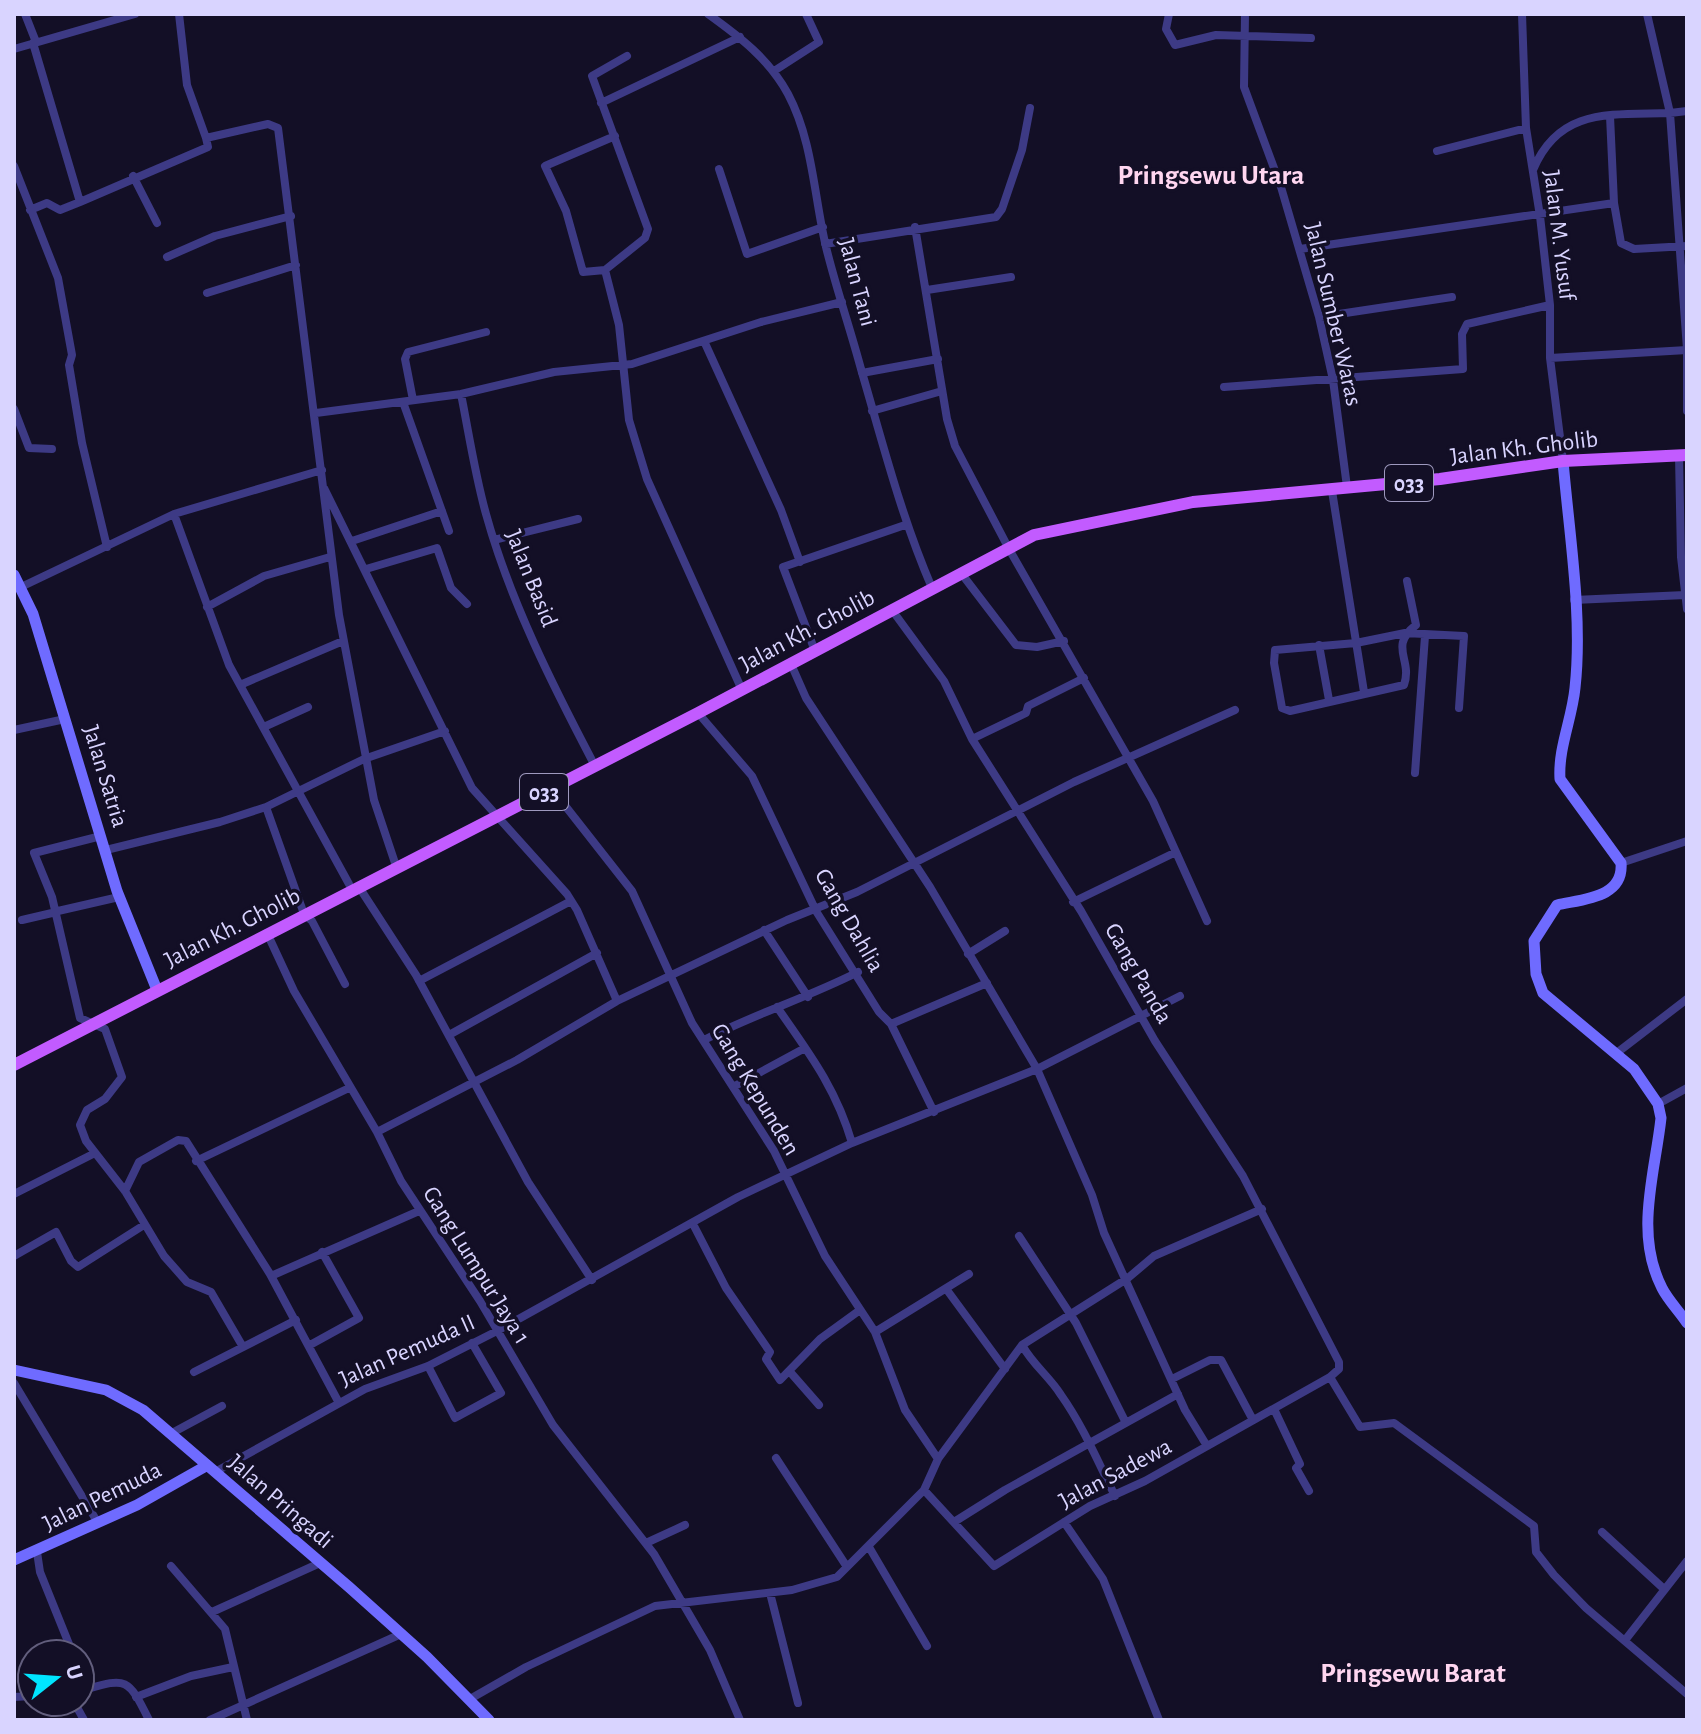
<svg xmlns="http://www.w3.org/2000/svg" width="1701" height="1734" viewBox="0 0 1701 1734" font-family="'Alegreya Sans',sans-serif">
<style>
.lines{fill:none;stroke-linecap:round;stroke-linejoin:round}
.street{stroke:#3d3a85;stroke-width:8}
.secondary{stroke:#6f6bff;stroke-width:11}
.primary{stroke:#c25bff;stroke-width:12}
.labels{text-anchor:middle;stroke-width:7;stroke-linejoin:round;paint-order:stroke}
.shield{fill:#130f26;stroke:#9e99be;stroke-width:2}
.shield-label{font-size:22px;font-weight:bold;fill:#d9d4ff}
.street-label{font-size:24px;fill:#d9d4ff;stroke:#130f26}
.quarter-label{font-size:28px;font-weight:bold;fill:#ffd6f0;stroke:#130f26}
</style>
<rect width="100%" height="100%" fill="#130f26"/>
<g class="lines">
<path class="street" d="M 25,14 L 36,42
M 179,14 L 187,85 L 206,138
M 708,14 C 740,37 769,59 788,94 C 813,141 814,197 826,247 C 836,288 850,328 861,369 C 883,444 901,516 932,588
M 1169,14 L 1166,29 L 1175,45 L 1216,35 L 1311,38
M 1245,14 L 1244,87 L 1281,187 L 1319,317 L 1333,380 L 1347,487
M 1522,14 L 1526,128 L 1540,216 L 1550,305 L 1550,358 L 1563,461
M 33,43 L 80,202
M 14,49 L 135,14
M 627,56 L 592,76 L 648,229 L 645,238 L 605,270 L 619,325 L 629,420 L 647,479 L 742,690
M 774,71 L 819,42 L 806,14
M 601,103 L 740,37
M 1687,111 L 1670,113 L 1687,349
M 1610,116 L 1614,203 L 1621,243 L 1634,249 L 1687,246
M 206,138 L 268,124 L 278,128 L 339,615 L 374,800 L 397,869
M 1437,151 L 1526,128
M 14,166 L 58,278 L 72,355 L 69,365 L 82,443 L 107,547
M 719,169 L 747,254 L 823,227
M 1533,170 C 1559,107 1611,115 1670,113 L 1647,14
M 133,176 L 157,223
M 30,210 L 47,203 L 60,210 L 80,202 L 208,147 L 206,138
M 915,227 L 947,419 L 955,446 L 1009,549 L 1153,801 L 1207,921
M 825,244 L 996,217 L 1002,209 L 1022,150 L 1030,108
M 1300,249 L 1614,203
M 167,257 L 215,236 L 291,216
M 605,270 L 583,272 L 566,211 L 545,166 L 615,136
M 927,290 L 1011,277
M 207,293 L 296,265
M 1319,317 L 1452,297
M 704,341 L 781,510 L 800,562
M 1687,354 L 1687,411
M 1550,358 L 1687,350
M 862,373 L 938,359
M 1224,387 L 1463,369 L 1462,334 L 1467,324 L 1550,305
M 461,394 C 469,434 475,475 486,514 C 510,601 553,686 595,766
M 413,400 L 405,359 L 408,352 L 486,332
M 403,402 L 449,531
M 14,409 L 29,448 L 52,449
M 872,411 L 942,391
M 316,413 L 461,394 L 554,372 L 632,364 L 761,322 L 842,302
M 1679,456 L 1681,557 L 1687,609
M 324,488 L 472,788 L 567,894 L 577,910 L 617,1001
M 1332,491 L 1364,692
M 174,514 L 229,665 L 349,884
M 494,540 L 578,519
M 352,541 L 442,511
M 366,569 L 437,548 L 451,588 L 467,604
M 961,573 L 1016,645 L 1037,647 L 1064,641
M 1407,581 L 1416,625 C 1388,647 1413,659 1404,685 L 1290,711 L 1282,708 L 1274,663 L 1275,650 L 1356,643 L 1405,633 L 1464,636 L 1459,708
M 21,587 L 174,514 L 322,470
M 1574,600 L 1685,595
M 207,607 L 264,576 L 330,557
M 892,610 L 944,681 L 972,739 L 1081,911 L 1155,1041 L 1243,1176 L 1339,1362 L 1339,1369 L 1330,1377 L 1145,1481 L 1090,1506 L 994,1566 L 924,1490
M 1319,645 L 1329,700
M 815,651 L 783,567 L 905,525
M 791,664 L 806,698 L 930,887 L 1037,1069 L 1092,1195 L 1104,1233 L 1185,1410 L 1207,1446
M 240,685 L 343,641
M 698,713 L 752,776 L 816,911 L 879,1012 L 891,1024 L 934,1112
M 266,726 L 308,707
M 14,730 L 65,719
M 972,739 L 1026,713 L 1028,706 L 1084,678
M 1415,773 L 1425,636
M 552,789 L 632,891 L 692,1023 L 774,1151 L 825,1256 L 875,1332 L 905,1410 L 938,1459
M 266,807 L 304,914 L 312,921 L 345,984
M 101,836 L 34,853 L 52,897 L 80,1018 L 105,1029 L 122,1077 L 105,1099 L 87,1110 L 80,1125 L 86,1141 L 125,1191 L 164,1256 L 187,1282 L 211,1292 L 243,1347
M 106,850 L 220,822 L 266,807 L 364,759 L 445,731
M 1621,863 L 1687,841
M 359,887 L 416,975 L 528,1182 L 592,1280
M 1073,902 L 1174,853
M 58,911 L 119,897
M 22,920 L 52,913
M 764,930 L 808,997
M 267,933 L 294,991 L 377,1132 L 401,1181 L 480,1301 L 553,1425 L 654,1554 L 710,1650 L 740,1720
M 968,954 L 1005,931
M 419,981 L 571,901
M 777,1007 C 809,1053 836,1088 852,1143
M 891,1024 L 987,983
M 449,1035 L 597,953
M 704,1040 C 754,1014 807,998 858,972
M 1618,1052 L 1687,999
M 733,1087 L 805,1048
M 1658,1104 L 1687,1088
M 377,1132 L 517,1060 L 617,1001 L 787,920 L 857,892 L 1074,782 L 1235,710
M 196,1161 L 349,1088
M 125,1191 L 139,1162 L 178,1140 L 186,1141 L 270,1274 L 339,1403
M 14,1194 L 95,1153
M 693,1224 L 726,1288 L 770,1352 L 766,1359 L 780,1380 L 820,1339 L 860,1310
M 1019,1236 L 1076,1323 L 1126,1423
M 14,1256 L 56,1232 L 71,1261 L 78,1267 L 144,1225
M 271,1276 L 419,1211
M 947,1290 L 1005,1369
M 875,1332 L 969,1274
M 310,1345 L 359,1318 L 322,1252
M 1022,1345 C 1033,1365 1049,1376 1061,1395 C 1083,1426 1098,1462 1115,1496
M 428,1366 L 455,1418 L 501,1393 L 472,1343
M 194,1372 L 296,1320
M 791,1373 L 819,1405
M 1330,1377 L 1360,1427 L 1394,1423 L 1534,1526 L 1536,1552 L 1554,1575 L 1586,1608 L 1687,1694
M 1172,1379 L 1210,1360 L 1221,1360 L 1253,1420
M 14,1383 L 98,1523
M 1274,1409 L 1300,1464 L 1296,1468 L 1309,1491
M 172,1433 L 222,1406
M 776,1458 L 847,1567
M 215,1472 L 365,1389 L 428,1366 L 497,1331 L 738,1197 L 852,1143 L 1037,1069 L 1180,996
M 954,1522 L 1005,1490 L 1178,1394
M 1064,1522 L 1103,1579 L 1159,1720
M 1602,1532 L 1664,1589
M 646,1543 L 685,1525
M 869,1547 L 927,1646
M 37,1552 L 40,1572 L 73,1654
M 171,1566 L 225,1629 L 247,1720
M 770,1593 L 798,1703
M 212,1612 L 320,1563
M 1626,1639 L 1687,1561
M 80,1671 L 87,1689
M 80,1691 C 126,1678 127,1675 149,1720
M 14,1697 L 32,1696
M 136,1697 L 191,1676 L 233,1667
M 470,1699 L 526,1667 L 655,1606 L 792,1590 L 837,1577 L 924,1490 L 938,1459 L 1022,1345 L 1128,1278 L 1154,1256 L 1262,1209
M 74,1702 L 84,1720
M 210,1720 L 401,1634"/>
<path class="secondary" d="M 1563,461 C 1569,533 1583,616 1575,688 C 1572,719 1558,748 1560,779 L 1621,863 C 1624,898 1583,899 1557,905 L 1534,941 L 1536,974 L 1543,993 L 1634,1069 L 1658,1104 L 1661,1118 C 1655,1174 1634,1233 1662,1288 C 1668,1300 1679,1311 1687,1323
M 14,575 L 33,614 L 117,891 L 157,990
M 14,1370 L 106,1390 L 143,1410 L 349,1587 L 427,1657 L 489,1720
M 14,1560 L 137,1505 L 206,1466"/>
<path class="primary" d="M 14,1065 L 698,713 L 1034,535 L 1193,502 L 1440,479 L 1563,461 L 1687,455"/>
</g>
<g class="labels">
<g class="shield">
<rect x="1385" y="465" width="48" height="36" rx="6"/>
<rect x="520" y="774" width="48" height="36" rx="6"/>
</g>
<g class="shield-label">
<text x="1409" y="491">033</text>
<text x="544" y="800">033</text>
</g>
<g class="street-label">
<text transform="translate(1560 235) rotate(83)" y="8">Jalan M. Yusuf</text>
<text transform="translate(858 282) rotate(75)" y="8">Jalan Tani</text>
<text transform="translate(1334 314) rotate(77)" y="8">Jalan Sumber Waras</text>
<text transform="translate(1524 447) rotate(-7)" y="8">Jalan Kh. Gholib</text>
<text transform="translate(532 578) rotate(68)" y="8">Jalan Basid</text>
<text transform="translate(807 630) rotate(-28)" y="8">Jalan Kh. Gholib</text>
<text transform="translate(106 776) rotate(73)" y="8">Jalan Satria</text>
<text transform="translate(850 920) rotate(60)" y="8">Gang Dahlia</text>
<text transform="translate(232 927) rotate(-27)" y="8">Jalan Kh. Gholib</text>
<text transform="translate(1139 973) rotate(60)" y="8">Gang Panda</text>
<text transform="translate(756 1089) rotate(59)" y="8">Gang Kepunden</text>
<text transform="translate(477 1265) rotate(58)" y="8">Gang Lumpur Jaya 1</text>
<text transform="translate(407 1350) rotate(-24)" y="8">Jalan Pemuda II</text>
<text transform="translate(1115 1473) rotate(-28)" y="8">Jalan Sadewa</text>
<text transform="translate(102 1496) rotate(-26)" y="8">Jalan Pemuda</text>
<text transform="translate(281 1501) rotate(41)" y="8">Jalan Pringadi</text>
</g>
<g class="quarter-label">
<text x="1211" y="184">Pringsewu Utara</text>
<text x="1413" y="1682">Pringsewu Barat</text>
</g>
</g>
<rect width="1701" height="1734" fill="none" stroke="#d9d4ff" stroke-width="32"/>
<g transform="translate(56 1678) rotate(73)"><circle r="38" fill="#130f26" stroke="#625e7d" stroke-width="2"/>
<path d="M0-6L14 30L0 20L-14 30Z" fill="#00e5ff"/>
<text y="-12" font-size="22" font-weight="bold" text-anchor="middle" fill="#d9d4ff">U</text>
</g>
</svg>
